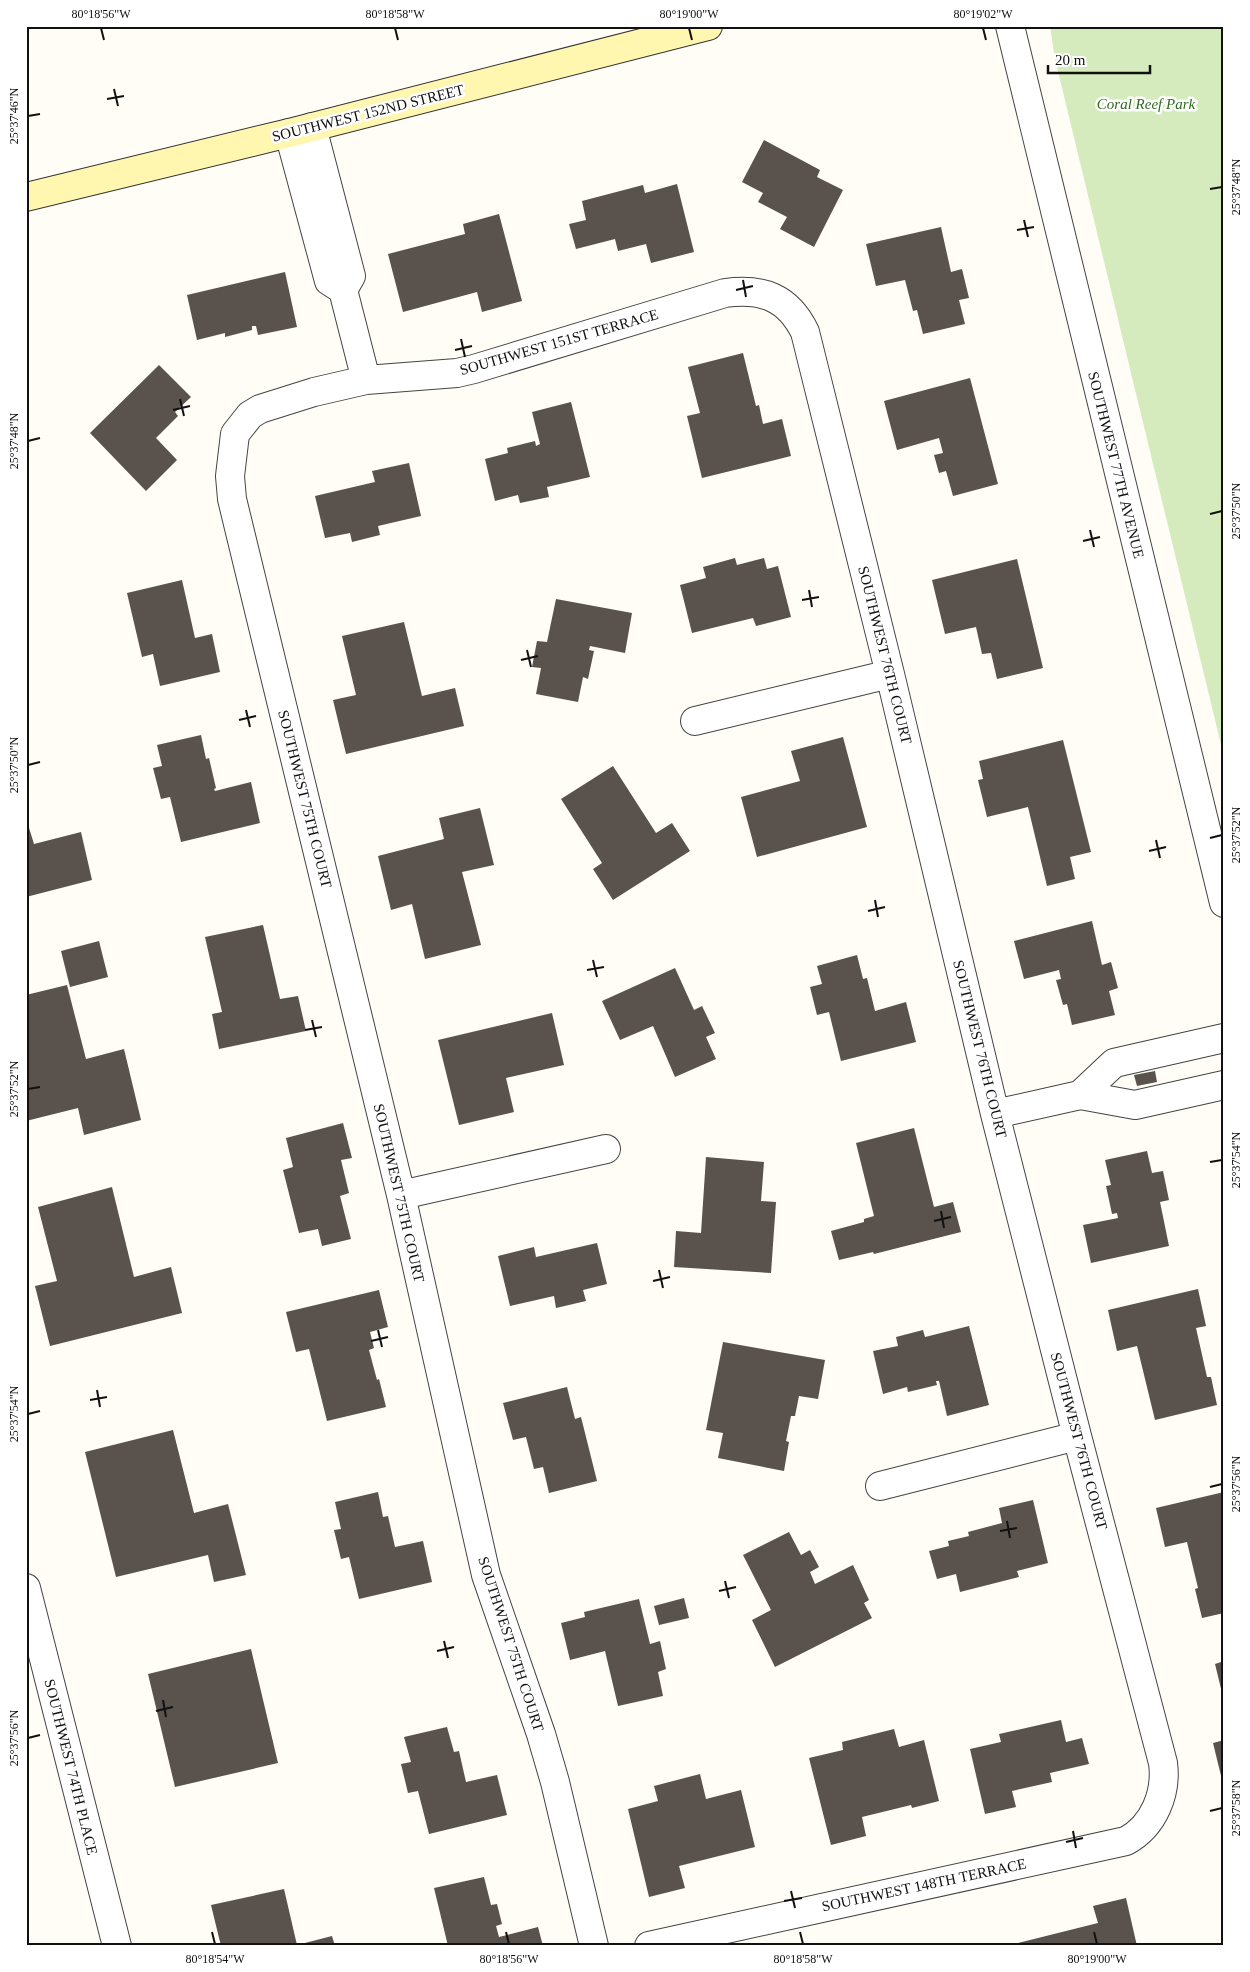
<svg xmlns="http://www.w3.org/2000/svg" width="1250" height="1972" viewBox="0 0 1250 1972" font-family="'Times New Roman',serif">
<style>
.green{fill:#d5ebbd}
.building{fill:#5a524d}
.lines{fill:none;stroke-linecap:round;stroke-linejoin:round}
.minor-casing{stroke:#444;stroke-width:30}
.tertiary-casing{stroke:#444;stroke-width:30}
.secondary-casing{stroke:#333;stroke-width:30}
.minor{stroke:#fff;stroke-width:28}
.tertiary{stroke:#fff;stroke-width:28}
.secondary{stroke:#fff6b0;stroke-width:28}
.ticks{fill:none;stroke:#111;stroke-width:2}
.labels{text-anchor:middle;stroke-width:5;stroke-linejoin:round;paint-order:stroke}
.park-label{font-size:15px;font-style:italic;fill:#2f6b1f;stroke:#fff}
.street-label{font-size:15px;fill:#111;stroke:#fff}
.neatline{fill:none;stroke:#111;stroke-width:2}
.ticks-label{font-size:12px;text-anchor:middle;fill:#111}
</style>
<rect width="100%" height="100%" fill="#fffdf5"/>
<path class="green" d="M 1050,26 L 1224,26 L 1224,757 L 1055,59 Z"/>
<path class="building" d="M 764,140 L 820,170 L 817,177 L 843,190 L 814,247 L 780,229 L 787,217 L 758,202 L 763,193 L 742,182 Z
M 677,184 L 694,252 L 651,263 L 646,244 L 618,251 L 615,239 L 576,249 L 569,224 L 586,220 L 582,201 L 643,185 L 645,193 Z
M 499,214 L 522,301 L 482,312 L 477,292 L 403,312 L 388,254 L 465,234 L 463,224 Z
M 941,227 L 951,272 L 962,269 L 969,298 L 959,300 L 965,324 L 923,334 L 917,310 L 913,311 L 905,280 L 876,286 L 866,244 Z
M 285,272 L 297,327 L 258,335 L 256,326 L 252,326 L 252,330 L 225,337 L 225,333 L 197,340 L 187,295 Z
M 743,353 L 756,406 L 759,405 L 763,424 L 782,419 L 791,456 L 702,478 L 687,416 L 700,413 L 688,367 Z
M 159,365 L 191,397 L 175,412 L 178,416 L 156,438 L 177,460 L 146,491 L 90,433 Z
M 970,378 L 998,484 L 953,496 L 946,471 L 939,473 L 934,455 L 943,453 L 939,438 L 897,450 L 884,401 Z
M 571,402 L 590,477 L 547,487 L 549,497 L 520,503 L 518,495 L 495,501 L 485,459 L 508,453 L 507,448 L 535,441 L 536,446 L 540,444 L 532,412 Z
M 409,463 L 421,516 L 378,526 L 380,535 L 352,542 L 350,533 L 325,538 L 315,496 L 375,482 L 372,471 Z
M 735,558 L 737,565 L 764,558 L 767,569 L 778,566 L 791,617 L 756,626 L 753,618 L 692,633 L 680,585 L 706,578 L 703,567 Z
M 1017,559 L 1043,668 L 997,679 L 991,653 L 982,654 L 976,627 L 945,634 L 932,580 Z
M 182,580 L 195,638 L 212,634 L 220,672 L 160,686 L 153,654 L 142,657 L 127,593 Z
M 556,599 L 632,613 L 625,653 L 590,646 L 589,650 L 594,651 L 588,679 L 583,677 L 578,702 L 536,694 L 541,668 L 532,667 L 537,641 L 547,642 Z
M 404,622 L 422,696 L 455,688 L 464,726 L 346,754 L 333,700 L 356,695 L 342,636 Z
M 201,735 L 206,759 L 209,758 L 216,788 L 214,789 L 215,791 L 251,782 L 260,823 L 181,842 L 170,797 L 161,799 L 153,768 L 162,766 L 157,745 Z
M 843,737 L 867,827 L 757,857 L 741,797 L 800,781 L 791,751 Z
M 1063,740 L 1091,852 L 1070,857 L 1075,879 L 1047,886 L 1028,807 L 987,817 L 978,780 L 983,779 L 979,761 Z
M 613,766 L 656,833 L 672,823 L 690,851 L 613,900 L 593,869 L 602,863 L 561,799 Z
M 480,808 L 494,865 L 462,872 L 481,945 L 425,959 L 412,904 L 391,910 L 378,856 L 444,839 L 439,818 Z
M 26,818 L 34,844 L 81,832 L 92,880 L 26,897 Z
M 1092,921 L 1102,965 L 1111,962 L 1118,988 L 1109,991 L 1115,1015 L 1072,1025 L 1067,1004 L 1063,1005 L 1056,980 L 1061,979 L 1059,970 L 1024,979 L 1014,941 Z
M 263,925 L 280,999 L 298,996 L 306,1031 L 219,1049 L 212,1014 L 222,1012 L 205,937 Z
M 99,941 L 108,977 L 70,987 L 61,951 Z
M 857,955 L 863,979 L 867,978 L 875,1011 L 906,1002 L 916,1042 L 841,1061 L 829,1012 L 817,1015 L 810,987 L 822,984 L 817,966 Z
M 675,968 L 694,1010 L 702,1006 L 715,1033 L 706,1037 L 716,1059 L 675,1077 L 653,1026 L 620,1040 L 602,1001 Z
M 67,985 L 86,1059 L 124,1049 L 141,1120 L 84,1135 L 78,1108 L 26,1121 L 26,995 Z
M 552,1013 L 564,1065 L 506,1078 L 514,1112 L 459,1125 L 438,1040 Z
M 1155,1071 L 1157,1082 L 1137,1086 L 1134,1075 Z
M 343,1123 L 352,1158 L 341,1160 L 349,1193 L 340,1196 L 351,1239 L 322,1246 L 318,1229 L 299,1233 L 283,1170 L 293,1167 L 286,1138 Z
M 914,1128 L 934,1207 L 953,1202 L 961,1232 L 874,1254 L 873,1252 L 839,1260 L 831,1231 L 864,1222 L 864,1219 L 874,1216 L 856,1143 Z
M 1147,1151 L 1152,1173 L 1163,1171 L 1169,1200 L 1160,1202 L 1169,1246 L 1091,1263 L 1083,1225 L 1118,1218 L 1117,1213 L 1112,1214 L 1106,1186 L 1111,1185 L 1105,1160 Z
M 706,1157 L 764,1162 L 761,1201 L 776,1202 L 771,1273 L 674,1267 L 676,1231 L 701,1233 Z
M 112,1187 L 134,1277 L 171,1267 L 182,1313 L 50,1346 L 35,1286 L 57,1281 L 38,1207 Z
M 597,1243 L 607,1284 L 583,1290 L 586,1301 L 556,1308 L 554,1296 L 510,1306 L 498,1256 L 534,1247 L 536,1257 Z
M 1198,1289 L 1206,1326 L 1196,1328 L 1207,1377 L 1211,1377 L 1217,1405 L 1155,1420 L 1137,1346 L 1117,1351 L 1108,1310 Z
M 379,1290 L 388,1327 L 370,1332 L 374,1348 L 369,1350 L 377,1380 L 379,1379 L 386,1407 L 327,1421 L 309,1349 L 296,1352 L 286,1312 Z
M 969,1326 L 989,1405 L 947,1416 L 939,1381 L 936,1381 L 937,1385 L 908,1392 L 907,1387 L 883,1394 L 873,1351 L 898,1346 L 896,1337 L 923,1330 L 925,1337 Z
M 723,1342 L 825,1360 L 818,1399 L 799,1396 L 795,1416 L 791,1416 L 786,1441 L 789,1442 L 784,1471 L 718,1458 L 723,1433 L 706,1430 Z
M 567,1387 L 575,1419 L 581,1417 L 597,1481 L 549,1493 L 543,1467 L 534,1469 L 526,1437 L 513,1440 L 503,1403 Z
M 173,1430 L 194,1513 L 228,1504 L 246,1575 L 214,1582 L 208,1555 L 116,1577 L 85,1452 Z
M 378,1492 L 383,1517 L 388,1516 L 395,1547 L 423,1541 L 432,1582 L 359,1599 L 349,1557 L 341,1559 L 334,1530 L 341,1529 L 335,1502 Z
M 1224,1492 L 1224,1613 L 1202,1618 L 1195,1589 L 1198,1588 L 1187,1542 L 1165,1547 L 1156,1508 Z
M 1033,1500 L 1048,1563 L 1017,1571 L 1019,1577 L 960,1592 L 956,1574 L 937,1579 L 929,1551 L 949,1546 L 948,1541 L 969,1536 L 968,1532 L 1002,1523 L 999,1508 Z
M 789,1532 L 801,1555 L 810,1550 L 819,1567 L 810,1572 L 815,1584 L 853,1565 L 869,1600 L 864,1603 L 872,1618 L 775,1667 L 752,1620 L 771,1610 L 743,1555 Z
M 684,1598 L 689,1618 L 659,1625 L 654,1606 Z
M 639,1599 L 650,1644 L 660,1641 L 666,1669 L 658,1672 L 663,1696 L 618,1706 L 605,1651 L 570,1660 L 561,1623 L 585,1617 L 584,1612 Z
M 251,1649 L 278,1763 L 175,1787 L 148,1674 Z
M 1224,1661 L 1224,1696 L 1223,1697 L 1215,1664 Z
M 1061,1720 L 1066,1742 L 1082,1738 L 1089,1764 L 1050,1773 L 1052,1782 L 1012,1791 L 1016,1807 L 985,1814 L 970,1749 L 1001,1742 L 999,1734 Z
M 447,1727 L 454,1752 L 459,1751 L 466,1782 L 497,1775 L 507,1815 L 429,1834 L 418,1791 L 408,1793 L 401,1764 L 411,1762 L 404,1737 Z
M 894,1729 L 899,1747 L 924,1740 L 939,1801 L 912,1808 L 911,1805 L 862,1817 L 866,1836 L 831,1845 L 809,1758 L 843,1750 L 842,1742 Z
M 1224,1740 L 1224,1784 L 1223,1784 L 1213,1743 Z
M 700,1774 L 706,1799 L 741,1790 L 755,1847 L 679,1866 L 685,1888 L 649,1897 L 628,1809 L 658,1801 L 654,1786 Z
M 484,1877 L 491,1905 L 497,1904 L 502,1924 L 496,1926 L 499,1937 L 538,1927 L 543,1946 L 448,1946 L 434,1888 Z
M 284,1889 L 297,1945 L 332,1936 L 335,1946 L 221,1946 L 211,1905 Z
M 1126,1898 L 1137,1946 L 1018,1946 L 1018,1943 L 1098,1923 L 1093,1906 Z"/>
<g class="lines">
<defs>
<path id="minor" d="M 312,127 L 351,276 L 343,290
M 289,133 L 329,281 L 343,290 L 366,380
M 695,721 L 890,674
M 1080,1095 L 1135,1105 L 1224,1085
M 995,1114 L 1080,1095 L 1114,1063 L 1224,1038
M 401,1195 L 606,1149
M 880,1486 L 1077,1436
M 26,1588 L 117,1946
M 594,1946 L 555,1782 L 541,1734 L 486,1575 L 401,1195 L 232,499 L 230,476 L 235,434 L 250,415 L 260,409 L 314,392 L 366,380 L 457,373 L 474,369 L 725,293 C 762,288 788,297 805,332 L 890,674 L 995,1114 L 1077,1436 L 1163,1763 C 1167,1793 1154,1826 1126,1841 L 649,1946"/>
<path id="tertiary" d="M 1010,26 L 1224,903"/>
<path id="secondary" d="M 26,197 L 289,133 L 708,26"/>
</defs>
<use href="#minor" class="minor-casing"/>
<use href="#tertiary" class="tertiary-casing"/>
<use href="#secondary" class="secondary-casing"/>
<use href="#minor" class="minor"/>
<use href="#tertiary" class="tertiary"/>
<use href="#secondary" class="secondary"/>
</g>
<path class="ticks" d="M 101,28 L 104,40M 395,28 L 398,40M 689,28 L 692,40M 983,28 L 986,40M 114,89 L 118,106M 107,99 L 124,96M 28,116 L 40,114M 1210,189 L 1222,187M 1024,220 L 1028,237M 1017,230 L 1034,227M 743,280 L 746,297M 736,290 L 753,286M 461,339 L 465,357M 455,350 L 472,346M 180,399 L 184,416M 173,410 L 190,406M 28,441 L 40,438M 1210,514 L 1222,511M 1090,530 L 1094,547M 1083,541 L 1100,537M 809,590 L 812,607M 802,600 L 819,597M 527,650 L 531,667M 521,660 L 538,656M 246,710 L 250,727M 239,720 L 256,716M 28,765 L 40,762M 1210,838 L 1222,835M 1156,840 L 1160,858M 1149,851 L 1166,847M 875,900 L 878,917M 868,911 L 885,907M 593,960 L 597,977M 587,970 L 604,967M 312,1020 L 316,1037M 305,1030 L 322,1027M 28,1089 L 40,1087M 1210,1162 L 1222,1160M 941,1211 L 944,1228M 934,1221 L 951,1217M 659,1270 L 663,1288M 653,1281 L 670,1277M 378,1330 L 382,1347M 371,1341 L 388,1337M 97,1390 L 100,1407M 90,1400 L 107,1397M 28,1414 L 40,1411M 1210,1487 L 1222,1484M 1007,1521 L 1010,1538M 1000,1531 L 1017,1528M 725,1581 L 729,1598M 719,1591 L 736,1587M 444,1641 L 448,1658M 437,1651 L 454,1647M 163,1700 L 166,1717M 156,1711 L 173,1707M 28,1738 L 40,1735M 1210,1811 L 1222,1808M 1073,1831 L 1076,1848M 1066,1842 L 1083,1838M 791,1891 L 795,1908M 784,1901 L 802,1898M 212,1932 L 215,1944M 506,1932 L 509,1944M 800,1932 L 803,1944M 1094,1932 L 1097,1944"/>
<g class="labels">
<g class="park-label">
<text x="1146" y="109">Coral Reef Park</text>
</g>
<g class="street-label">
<text transform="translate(368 113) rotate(-14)" y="5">SOUTHWEST 152ND STREET</text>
<text transform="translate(559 342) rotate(-16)" y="5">SOUTHWEST 151ST TERRACE</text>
<text transform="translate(1116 465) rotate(76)" y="5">SOUTHWEST 77TH AVENUE</text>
<text transform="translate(885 655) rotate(76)" y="5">SOUTHWEST 76TH COURT</text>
<text transform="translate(305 799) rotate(76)" y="5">SOUTHWEST 75TH COURT</text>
<text transform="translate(980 1049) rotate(76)" y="5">SOUTHWEST 76TH COURT</text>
<text transform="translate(399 1193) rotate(77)" y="5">SOUTHWEST 75TH COURT</text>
<text transform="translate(1079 1441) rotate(75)" y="5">SOUTHWEST 76TH COURT</text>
<text transform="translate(511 1644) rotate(72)" y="5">SOUTHWEST 75TH COURT</text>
<text transform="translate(71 1767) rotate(76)" y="5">SOUTHWEST 74TH PLACE</text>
<text transform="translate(924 1885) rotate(-12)" y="5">SOUTHWEST 148TH TERRACE</text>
</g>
</g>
<rect width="1250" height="1972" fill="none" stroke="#ffffff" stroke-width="55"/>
<path d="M1048 65v8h102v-8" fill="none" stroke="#111111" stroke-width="2.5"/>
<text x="1055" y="65" font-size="15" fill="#111111" stroke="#ffffff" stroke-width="4" paint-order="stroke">20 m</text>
<rect x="28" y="28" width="1194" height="1916" class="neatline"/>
<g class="ticks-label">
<text x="101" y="18">80°18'56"W</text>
<text x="395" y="18">80°18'58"W</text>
<text x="689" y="18">80°19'00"W</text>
<text x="983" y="18">80°19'02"W</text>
<text transform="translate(14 116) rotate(-90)" y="4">25°37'46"N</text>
<text transform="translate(1236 187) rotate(-90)" y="4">25°37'48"N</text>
<text transform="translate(14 441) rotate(-90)" y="4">25°37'48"N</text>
<text transform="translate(1236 511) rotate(-90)" y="4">25°37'50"N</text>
<text transform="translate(14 765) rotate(-90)" y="4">25°37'50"N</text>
<text transform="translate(1236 835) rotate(-90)" y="4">25°37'52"N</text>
<text transform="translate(14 1089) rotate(-90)" y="4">25°37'52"N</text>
<text transform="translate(1236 1160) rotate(-90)" y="4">25°37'54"N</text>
<text transform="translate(14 1414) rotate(-90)" y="4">25°37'54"N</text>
<text transform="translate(1236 1484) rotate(-90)" y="4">25°37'56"N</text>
<text transform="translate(14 1738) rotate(-90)" y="4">25°37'56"N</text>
<text transform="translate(1236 1808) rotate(-90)" y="4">25°37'58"N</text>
<text x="215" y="1963">80°18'54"W</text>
<text x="509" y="1963">80°18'56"W</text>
<text x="803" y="1963">80°18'58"W</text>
<text x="1097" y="1963">80°19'00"W</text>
</g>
</svg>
